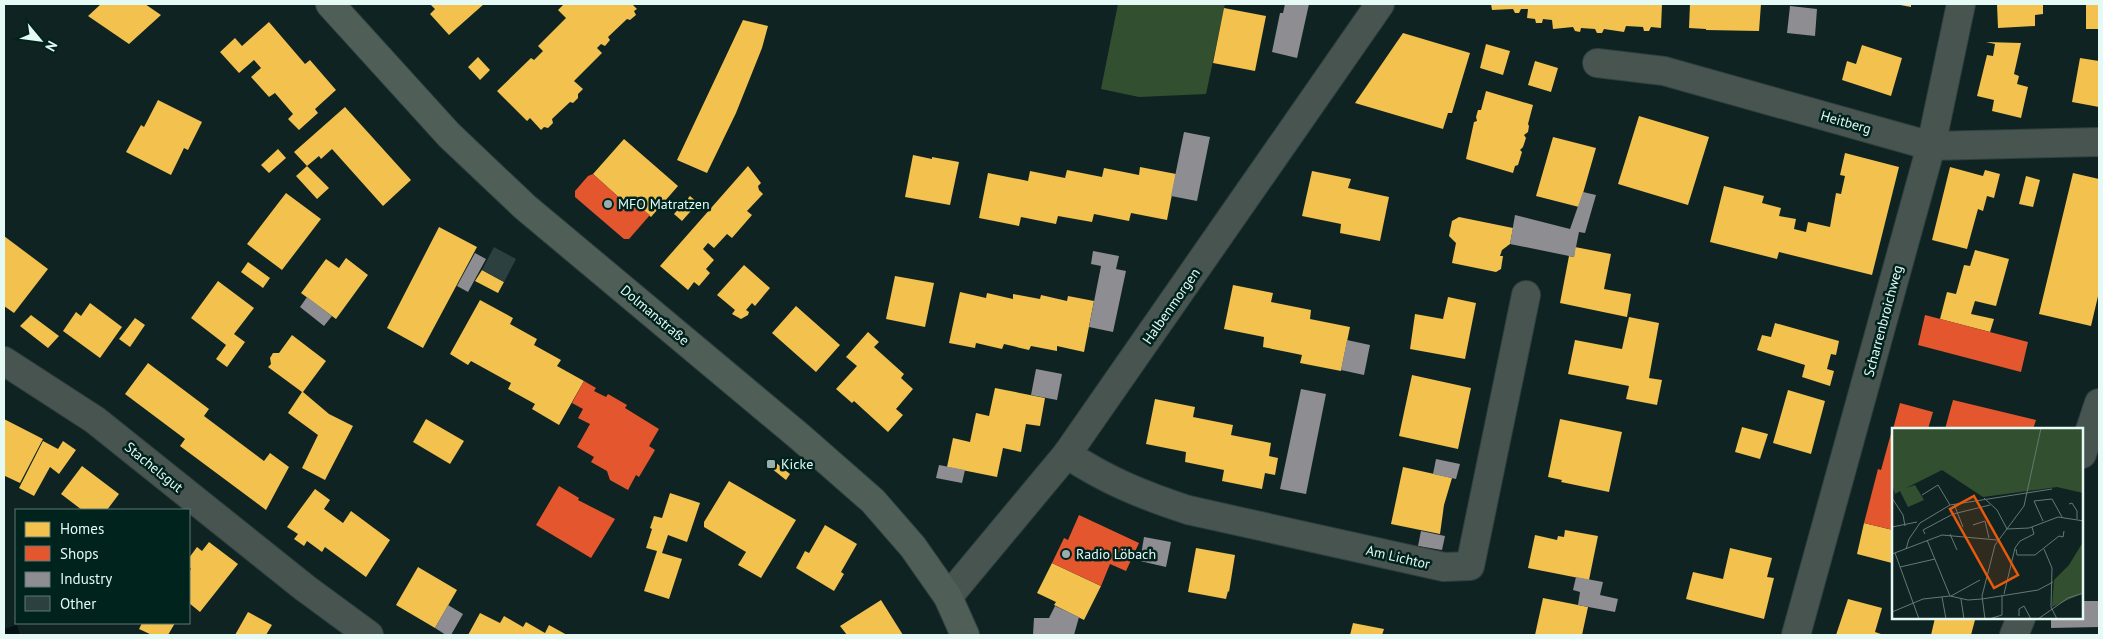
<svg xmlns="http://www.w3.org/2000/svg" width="2103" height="639" viewBox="0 0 2103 639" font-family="'PT Sans',sans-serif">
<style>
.green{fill:#324f2f}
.water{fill:#051114}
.homes{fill:#f2c14e}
.shops{fill:#e4572e}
.industry{fill:#8d8d92}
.building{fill:#2c4040}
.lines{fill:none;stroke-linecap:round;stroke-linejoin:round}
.minor-casing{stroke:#2f403e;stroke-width:30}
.tertiary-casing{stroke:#2f403e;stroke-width:30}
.secondary-casing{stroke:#2f403e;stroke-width:30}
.minor{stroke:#48544f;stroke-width:28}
.tertiary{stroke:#48544f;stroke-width:28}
.secondary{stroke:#505e58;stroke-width:28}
.poi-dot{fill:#9aaeab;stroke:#00231e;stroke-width:2}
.labels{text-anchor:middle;stroke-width:5;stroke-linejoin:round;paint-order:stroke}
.street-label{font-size:14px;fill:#e5f9f5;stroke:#00231e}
.poi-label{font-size:14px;fill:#e5f9f5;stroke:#00231e;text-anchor:start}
.inset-road{fill:none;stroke:#657976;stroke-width:1}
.view{fill:#e8590c;fill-opacity:0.15;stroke:#e8590c;stroke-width:2.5}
.inset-edge{fill:none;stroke:#e5f9f5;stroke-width:2.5}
</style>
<rect width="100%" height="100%" fill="#0f2422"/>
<path class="green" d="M 1118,4 L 1225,4 L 1206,94 L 1139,97 L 1101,89 Z"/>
<path class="water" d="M 17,625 L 20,635 L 4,635 L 4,629 Z"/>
<path class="homes" d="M 101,4 L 145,4 L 161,15 L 129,44 L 88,16 Z
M 430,4 L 484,4 L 449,35 L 430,14 L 435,9 Z
M 564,4 L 632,4 L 637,9 L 634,11 L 636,15 L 630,20 L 627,19 L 608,37 L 610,40 L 605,46 L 601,44 L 597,48 L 602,53 L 574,81 L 583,89 L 578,94 L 578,98 L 573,103 L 570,102 L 552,119 L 553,123 L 548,128 L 544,127 L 541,130 L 530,118 L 527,121 L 497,91 L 531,58 L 534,60 L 543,51 L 538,46 L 566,18 L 558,10 Z
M 1491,4 L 1662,4 L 1661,28 L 1651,27 L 1649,31 L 1644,31 L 1643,27 L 1626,26 L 1624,32 L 1604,29 L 1602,33 L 1597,33 L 1595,29 L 1581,28 L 1580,32 L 1575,31 L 1573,27 L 1553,29 L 1552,20 L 1543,19 L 1542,23 L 1536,23 L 1535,19 L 1527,18 L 1528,9 L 1521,9 L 1519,13 L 1515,13 L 1513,9 L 1492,10 Z
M 1690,4 L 1761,4 L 1759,31 L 1706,30 L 1706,29 L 1689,28 Z
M 1895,4 L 1911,4 L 1911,7 Z
M 1997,4 L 2043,4 L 2043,14 L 2035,15 L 2035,26 L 1998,28 Z
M 2086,4 L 2099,4 L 2099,29 L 2086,29 Z
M 1224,8 L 1266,16 L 1255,71 L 1213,63 Z
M 743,20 L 768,26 L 762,48 L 736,113 L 707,173 L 677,160 Z
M 269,22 L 305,64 L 310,60 L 336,90 L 315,109 L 318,113 L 299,130 L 288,119 L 293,114 L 275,93 L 269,97 L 251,77 L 261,68 L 254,60 L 239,73 L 220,52 L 235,38 L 242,46 Z
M 1403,33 L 1470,53 L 1452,113 L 1448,113 L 1443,129 L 1355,103 Z
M 1986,42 L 2021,43 L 2014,74 L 2019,76 L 2017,84 L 2028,87 L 2021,118 L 1992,111 L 1994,100 L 1977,96 L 1987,55 L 1993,56 L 1995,44 Z
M 1486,44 L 1510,51 L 1503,75 L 1480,68 Z
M 1862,45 L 1902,58 L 1891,96 L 1842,80 L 1847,61 L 1856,64 Z
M 478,57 L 490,70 L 480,80 L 468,67 Z
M 2080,58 L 2099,61 L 2099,107 L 2072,102 Z
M 1535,61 L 1558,68 L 1551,92 L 1528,85 Z
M 1486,91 L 1533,105 L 1528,124 L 1529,126 L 1528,132 L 1524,135 L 1526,138 L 1523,147 L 1520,150 L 1522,152 L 1518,165 L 1515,166 L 1513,173 L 1466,159 L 1474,122 L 1477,121 L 1476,117 L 1478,110 L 1481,110 Z
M 158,100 L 202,122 L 188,150 L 184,148 L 171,175 L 126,152 L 141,125 L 144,127 Z
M 345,107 L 411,180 L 383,206 L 332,149 L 321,159 L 319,156 L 307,166 L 329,188 L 317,199 L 296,176 L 307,166 L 294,152 Z
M 1639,116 L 1709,137 L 1688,205 L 1618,184 Z
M 1553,137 L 1596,148 L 1579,207 L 1536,196 Z
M 624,139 L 678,186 L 651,217 L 628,197 L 624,202 L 593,174 Z
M 278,149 L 286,158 L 269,173 L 261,165 Z
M 1845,153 L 1899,167 L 1872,275 L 1779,252 L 1777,259 L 1710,242 L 1724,186 L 1764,196 L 1762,203 L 1781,208 L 1779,216 L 1796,219 L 1794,229 L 1806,232 L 1808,222 L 1830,227 L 1836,193 L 1841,194 L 1845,176 L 1840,175 Z
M 913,155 L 932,159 L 932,157 L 959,162 L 950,205 L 905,197 Z
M 748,166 L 761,183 L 758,186 L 759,190 L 763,194 L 747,211 L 752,215 L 732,238 L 727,234 L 714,248 L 708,243 L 703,249 L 714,260 L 706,269 L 710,273 L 699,286 L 694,282 L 688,290 L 660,266 Z
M 1140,167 L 1176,174 L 1167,220 L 1131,213 L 1129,221 L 1094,214 L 1092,222 L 1058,216 L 1056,224 L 1021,217 L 1019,226 L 979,218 L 988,173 L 1028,181 L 1030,171 L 1065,178 L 1067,170 L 1102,177 L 1104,168 L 1139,175 Z
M 1950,167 L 1983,176 L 1985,170 L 2000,174 L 1994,198 L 1987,196 L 1983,211 L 1978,209 L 1967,249 L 1932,240 Z
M 1312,171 L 1351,179 L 1348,188 L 1389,197 L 1380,241 L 1340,233 L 1341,224 L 1302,216 Z
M 2073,173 L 2099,179 L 2099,292 L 2091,326 L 2039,314 Z
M 2026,176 L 2040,180 L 2033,207 L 2019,204 Z
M 286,193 L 321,219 L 282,270 L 247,244 Z
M 690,196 L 698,203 L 682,221 L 674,214 Z
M 1459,217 L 1513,228 L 1510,244 L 1502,250 L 1500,256 L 1503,256 L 1501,269 L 1496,272 L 1452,263 L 1456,243 L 1449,236 L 1452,221 Z
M 439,227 L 477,247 L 423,348 L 387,328 Z
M 4,236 L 48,269 L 14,313 L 4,306 Z
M 1575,247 L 1611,254 L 1604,289 L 1631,294 L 1627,317 L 1560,303 L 1569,256 L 1574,257 Z
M 1975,250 L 2009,259 L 1996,306 L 1975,301 L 1971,314 L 1994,319 L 1990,332 L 1940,319 L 1947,292 L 1956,294 L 1964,265 L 1970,266 Z
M 346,258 L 368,275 L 336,319 L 301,293 L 326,259 L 339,268 Z
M 248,262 L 270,278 L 263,288 L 241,272 Z
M 744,265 L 770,288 L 755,306 L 752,303 L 746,310 L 749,312 L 748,315 L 741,319 L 732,314 L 735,310 L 717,295 Z
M 482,270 L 504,282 L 498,293 L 475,281 Z
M 895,276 L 934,283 L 925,327 L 886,319 Z
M 218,281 L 254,308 L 234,334 L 245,342 L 227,367 L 216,359 L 226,345 L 191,318 Z
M 1233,285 L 1273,293 L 1271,302 L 1311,310 L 1310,319 L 1350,327 L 1341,371 L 1300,363 L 1302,355 L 1263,347 L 1264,337 L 1224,329 Z
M 960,292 L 986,298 L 987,293 L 1013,299 L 1013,294 L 1040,299 L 1041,295 L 1067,301 L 1068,296 L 1094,301 L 1084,352 L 1057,346 L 1057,351 L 1031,346 L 1029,350 L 1004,344 L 1002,349 L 976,343 L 975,348 L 949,343 Z
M 1448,297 L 1476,303 L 1465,359 L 1410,349 L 1415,314 L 1443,319 Z
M 480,300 L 513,318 L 510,324 L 537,339 L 534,345 L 561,360 L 557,366 L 584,381 L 559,425 L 532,409 L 535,404 L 508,389 L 511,383 L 471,361 L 468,365 L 450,354 Z
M 90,303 L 122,327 L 100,358 L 63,331 L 76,312 L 81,316 Z
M 796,306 L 840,345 L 816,372 L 772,333 Z
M 31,315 L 59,336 L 48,348 L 20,326 Z
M 1629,317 L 1659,323 L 1649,378 L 1662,380 L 1657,405 L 1626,399 L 1629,386 L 1568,374 L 1575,340 L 1622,349 Z
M 135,318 L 145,325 L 130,347 L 119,339 Z
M 1775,323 L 1839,341 L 1836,355 L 1831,354 L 1827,369 L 1834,371 L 1830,386 L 1802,377 L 1805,365 L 1757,350 L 1762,335 L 1771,337 Z
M 868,332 L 879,342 L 874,347 L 904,374 L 901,378 L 913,389 L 896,409 L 903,415 L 888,432 L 854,401 L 852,403 L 836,389 L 857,366 L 846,357 Z
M 292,335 L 326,361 L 303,392 L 329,414 L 353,426 L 325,480 L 302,468 L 318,435 L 288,413 L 302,392 L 268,367 L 271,364 L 270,358 L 273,353 L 279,353 Z
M 148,363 L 209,409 L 204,416 L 264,461 L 270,453 L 289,467 L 266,510 L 180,446 L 185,439 L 125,394 Z
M 1412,375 L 1471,388 L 1458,449 L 1399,436 Z
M 995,388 L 1045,398 L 1040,426 L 1026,424 L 1021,452 L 1003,448 L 997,477 L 947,467 L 953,438 L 970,442 L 976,413 L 989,416 Z
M 1788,390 L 1825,401 L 1811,454 L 1773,443 Z
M 1155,399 L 1195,407 L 1193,417 L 1233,425 L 1231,435 L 1271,443 L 1269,456 L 1278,458 L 1275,475 L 1265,473 L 1262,489 L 1222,481 L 1224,470 L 1185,462 L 1186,452 L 1146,444 Z
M 4,419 L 43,439 L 20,483 L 5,476 L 4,478 Z
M 426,419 L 464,441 L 450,464 L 413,442 Z
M 1560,419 L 1622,432 L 1609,492 L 1561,482 L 1562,480 L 1548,477 Z
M 1742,427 L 1768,434 L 1760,459 L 1735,452 Z
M 43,441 L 58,449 L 63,441 L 76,450 L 59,474 L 50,467 L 34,496 L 19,488 Z
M 775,462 L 790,474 L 786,480 L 771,468 Z
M 82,466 L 119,494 L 107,510 L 82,510 L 61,494 Z
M 1403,467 L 1452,478 L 1444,505 L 1440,534 L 1391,524 Z
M 729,481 L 796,520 L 761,578 L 738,565 L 746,552 L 704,527 L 704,522 Z
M 315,489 L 330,500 L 324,509 L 343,523 L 351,511 L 390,540 L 366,577 L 325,547 L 322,552 L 307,541 L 304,546 L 294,539 L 298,534 L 287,527 Z
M 670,493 L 700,503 L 687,542 L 668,535 L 662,553 L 682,559 L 669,599 L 644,591 L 657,551 L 646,548 L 652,529 L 650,528 L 654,516 L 662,518 Z
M 1864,523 L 1893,530 L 1892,563 L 1857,554 Z
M 825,525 L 857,544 L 841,572 L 844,574 L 834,591 L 796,568 L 805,551 L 809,553 Z
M 1565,530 L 1598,536 L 1589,580 L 1528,568 L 1535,535 L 1557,540 L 1558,536 L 1564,537 Z
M 209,542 L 238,564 L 200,612 L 189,603 L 189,571 L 191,569 L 189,566 L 189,558 L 197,547 L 202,551 Z
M 1196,548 L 1235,555 L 1229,592 L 1228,591 L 1226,599 L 1188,592 Z
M 1730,548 L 1772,558 L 1767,577 L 1774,578 L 1764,619 L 1686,599 L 1693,572 L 1723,579 Z
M 1052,563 L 1101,586 L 1084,620 L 1054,605 L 1056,602 L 1037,593 Z
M 418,567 L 457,590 L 435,628 L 396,605 Z
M 1543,598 L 1588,607 L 1582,635 L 1535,635 Z
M 1848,599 L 1882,608 L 1875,632 L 1884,635 L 1836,635 Z
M 881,600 L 903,635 L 847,635 L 840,626 Z
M 248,612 L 272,625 L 266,635 L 235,635 Z
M 480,613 L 500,623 L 504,616 L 523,627 L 526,622 L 545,633 L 549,625 L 567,635 L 468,635 Z
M 1935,618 L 1964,618 L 1975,620 L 1971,635 L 1931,635 Z
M 142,623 L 175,623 L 168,635 L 152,635 L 139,629 Z
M 1353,623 L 1384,629 L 1382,635 L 1350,635 Z"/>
<path class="shops" d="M 593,174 L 624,202 L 628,197 L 650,215 L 629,239 L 624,239 L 575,197 L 575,191 L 588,176 Z
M 1925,315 L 2028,342 L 2021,372 L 1918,345 Z
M 584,381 L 596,388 L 594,391 L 606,397 L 608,394 L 627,405 L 625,408 L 659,429 L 649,446 L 655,450 L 639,477 L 636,475 L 628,490 L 610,480 L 607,471 L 591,462 L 594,457 L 577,447 L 590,424 L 578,418 L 583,409 L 572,403 Z
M 1953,400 L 2036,420 L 2033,429 L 1945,429 Z
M 1900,403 L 1933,412 L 1928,429 L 1893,429 Z
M 1892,430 L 1893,430 L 1893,530 L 1864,523 L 1878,469 L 1881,470 Z
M 559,486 L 579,498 L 578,500 L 615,519 L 591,558 L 536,525 Z
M 1079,515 L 1139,543 L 1126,571 L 1110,564 L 1101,586 L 1052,563 L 1064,538 L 1068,540 Z"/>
<path class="industry" d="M 1285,4 L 1309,4 L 1297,58 L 1272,52 L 1280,13 L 1283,13 Z
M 1790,6 L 1817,9 L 1815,36 L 1787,33 Z
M 1184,132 L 1210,137 L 1197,201 L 1171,196 Z
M 1583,192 L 1596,195 L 1585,233 L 1579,232 L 1574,257 L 1510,244 L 1515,215 L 1570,229 Z
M 1093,251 L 1119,256 L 1116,269 L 1126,271 L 1113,332 L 1089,327 L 1101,266 L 1091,264 Z
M 475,253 L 486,259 L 468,292 L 457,286 Z
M 307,297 L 332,316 L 324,326 L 300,307 Z
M 1347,340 L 1370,345 L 1364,375 L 1341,370 Z
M 1036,369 L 1062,374 L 1057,400 L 1031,395 Z
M 1301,389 L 1326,394 L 1306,494 L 1280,489 Z
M 1436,459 L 1460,464 L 1456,479 L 1433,474 Z
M 939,465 L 965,470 L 962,483 L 936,478 Z
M 1421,531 L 1445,536 L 1442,550 L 1418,546 Z
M 1144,537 L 1171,542 L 1166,567 L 1140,561 Z
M 1576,577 L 1603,582 L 1600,595 L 1618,599 L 1615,612 L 1578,605 L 1580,592 L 1573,590 Z
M 2082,601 L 2099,601 L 2099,627 L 2051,628 L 2051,618 L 2082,618 Z
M 448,605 L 463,614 L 451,635 L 446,635 L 435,628 Z
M 1055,606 L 1079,617 L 1074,635 L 1033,635 L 1034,618 L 1049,618 Z"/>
<path class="building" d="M 494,247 L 516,259 L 504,282 L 482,270 Z"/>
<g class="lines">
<defs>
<path id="minor" d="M 1597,63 L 1664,71 L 1931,146 L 2099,142
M 4,361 L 95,420 L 305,588 L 369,635
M 1067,454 C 1105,480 1145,496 1188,510 L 1444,567 L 1470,566 L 1526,295
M 2082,454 L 2099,403
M 1796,635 L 1931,146 L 1961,4
M 2014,635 L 2021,618"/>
<path id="tertiary" d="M 948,597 L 1067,454 L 1380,4"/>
<path id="secondary" d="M 330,4 L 449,135 L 525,207 L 800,437 L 873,501 L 913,547 L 948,597 L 965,635"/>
</defs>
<use href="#minor" class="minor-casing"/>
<use href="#tertiary" class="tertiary-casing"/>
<use href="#secondary" class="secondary-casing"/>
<use href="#minor" class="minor"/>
<use href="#tertiary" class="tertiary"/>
<use href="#secondary" class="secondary"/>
</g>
<g class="poi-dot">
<circle cx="608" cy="204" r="5"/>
<rect x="766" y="459" width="10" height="10" rx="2.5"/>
<circle cx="1066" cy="554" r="5"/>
</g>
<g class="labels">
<g class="street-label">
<text transform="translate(1846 122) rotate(16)" y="5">Heitberg</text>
<text transform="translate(1171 306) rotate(-55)" y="5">Halbenmorgen</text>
<text transform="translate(655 315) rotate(40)" y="5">Dolmanstraße</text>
<text transform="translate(1883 321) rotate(-75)" y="5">Scharrenbroichweg</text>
<text transform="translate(154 467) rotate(39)" y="5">Stachelsgut</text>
<text transform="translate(1398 557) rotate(13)" y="5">Am Lichtor</text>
</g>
<g class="poi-label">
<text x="618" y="209">MFO Matratzen</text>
<text x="781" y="469">Kicke</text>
<text x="1076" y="559">Radio Löbach</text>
</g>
</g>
<g transform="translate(1892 428)">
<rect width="191" height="191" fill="#0f2422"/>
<path d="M 0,0 L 191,0 L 191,65 L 165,59 L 91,69 L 50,42 L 14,60 L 23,57 L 32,72 L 16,79 L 8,63 L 3,66 L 0,56 ZM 191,114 L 191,165 L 160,179 L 162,152 L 177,137 Z" fill="#324f2f"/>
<path class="inset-road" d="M 30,67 L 46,57 L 58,77M 0,70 L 11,87 L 13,98M 92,70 L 105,82 L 115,101 L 137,100 L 166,89 L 192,93M 62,76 L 71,99M 177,76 L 180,75 L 185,83 L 185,91M 151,93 L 142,73 L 160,71 L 170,89M 81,97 L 93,93 L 97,110M 0,99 L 25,94M 33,106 L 31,102 L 61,86 L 98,77M 58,106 L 65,122M 35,112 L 58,168M 14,121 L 17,111 L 28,95 L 58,77 L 160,61M 124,121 L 125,127 L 143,127 L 167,108 L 171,109 L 172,103M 152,121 L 160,140 L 159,179 L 165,191M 3,125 L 27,191M 0,126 L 50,107 L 105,112M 8,139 L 43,131M 112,166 L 123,120 L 128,113 L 142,106 L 140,99M 59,168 L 88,152M 50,169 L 54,191M 69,171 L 72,191M 0,184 L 31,171 L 58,168 L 76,172 L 90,171 L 146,162 L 161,154M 127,188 L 127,181 L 132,178 L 139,191M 93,191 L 90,168 L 103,117 L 132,78 L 149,0M 97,191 L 110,187 L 110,167M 146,191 L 176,170 L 192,165"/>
<path class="view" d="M 82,68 L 126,147 L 102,160 L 58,81 Z"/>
<rect width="191" height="191" class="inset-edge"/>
</g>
<rect width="2103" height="639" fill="none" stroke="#e5f9f5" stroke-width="10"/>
<rect x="15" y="509" width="175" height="115" fill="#00231e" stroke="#5c7974"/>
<rect x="25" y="522" width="25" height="15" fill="#f2c14e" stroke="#5c7974"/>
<text x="60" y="534" font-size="15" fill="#e5f9f5">Homes</text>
<rect x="25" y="546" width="25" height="15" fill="#e4572e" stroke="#5c7974"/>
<text x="60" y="559" font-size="15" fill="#e5f9f5">Shops</text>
<rect x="25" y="572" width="25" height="15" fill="#8d8d92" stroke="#5c7974"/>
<text x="60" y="584" font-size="15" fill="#e5f9f5">Industry</text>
<rect x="25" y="596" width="25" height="15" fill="#2c4040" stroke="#5c7974"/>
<text x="60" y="609" font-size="15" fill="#e5f9f5">Other</text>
<g transform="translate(40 40) rotate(119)" stroke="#00231e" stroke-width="4" paint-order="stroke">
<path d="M0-4L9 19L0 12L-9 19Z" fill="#e5f9f5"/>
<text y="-8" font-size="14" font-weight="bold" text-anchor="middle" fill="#e5f9f5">N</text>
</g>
</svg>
